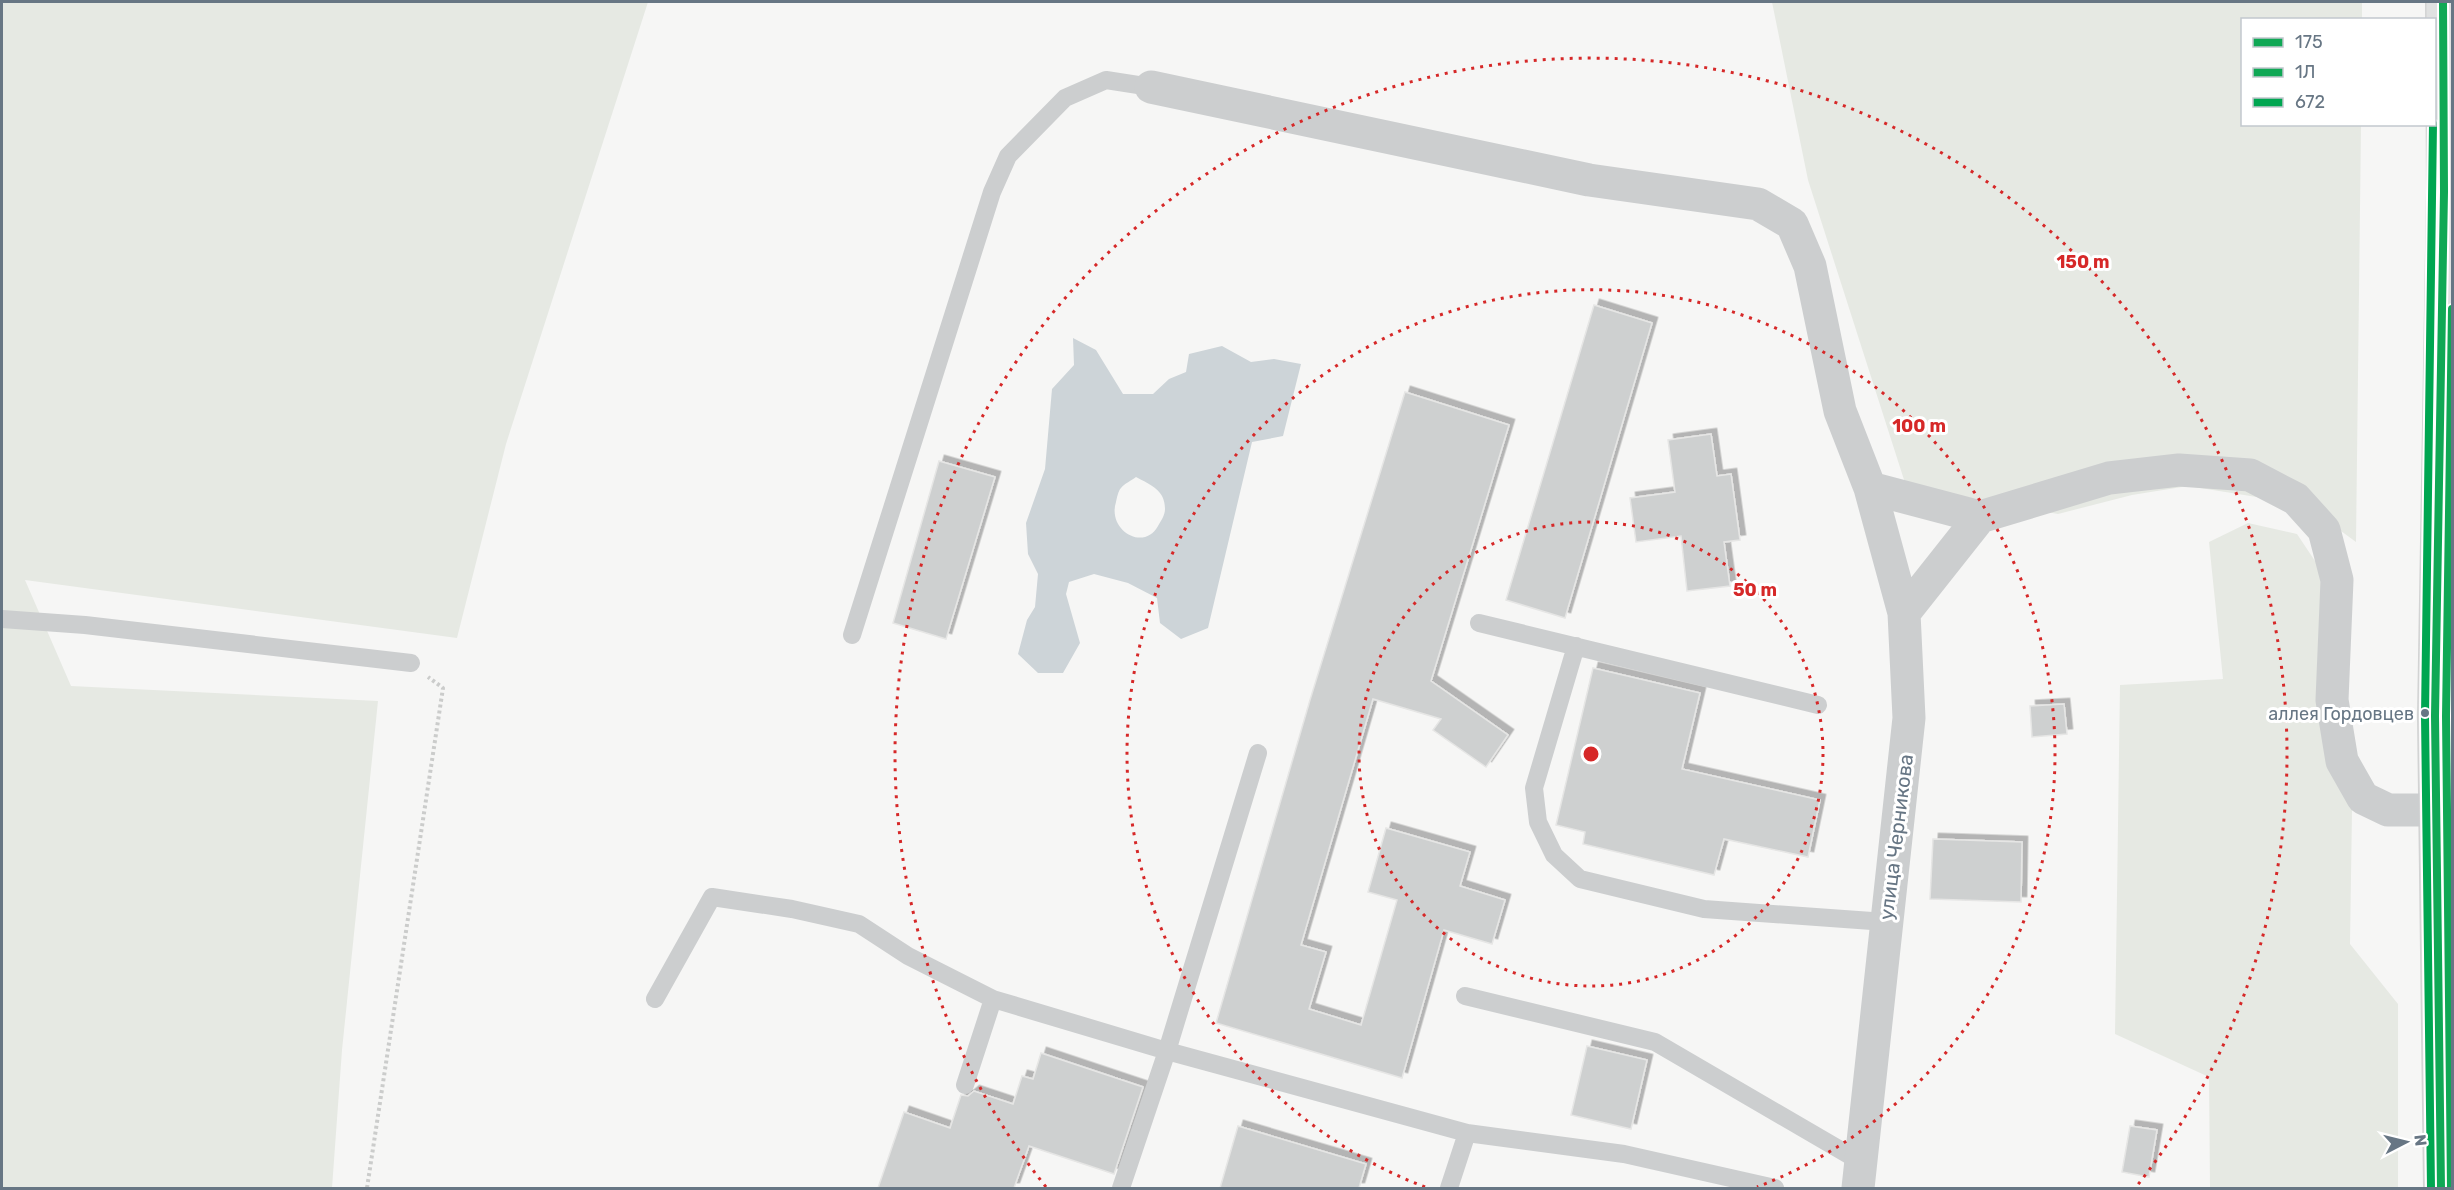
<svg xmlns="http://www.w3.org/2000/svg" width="2454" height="1190" viewBox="0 0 2454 1190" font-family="Rubik,sans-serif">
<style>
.green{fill:#e6e9e3}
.water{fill:#cdd4d8;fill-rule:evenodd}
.building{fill:#ced0d0;stroke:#e6e6e5;stroke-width:1.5;filter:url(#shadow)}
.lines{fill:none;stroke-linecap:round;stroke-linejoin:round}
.primary-casing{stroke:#d2d3d3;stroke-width:36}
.path{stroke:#cbcccb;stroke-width:4;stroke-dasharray:3 3;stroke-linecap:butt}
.lane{stroke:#cccecf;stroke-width:18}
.street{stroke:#cccecf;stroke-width:33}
.primary{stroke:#e0e1e1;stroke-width:33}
.bus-1-casing{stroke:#fff;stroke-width:12}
.bus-2-casing{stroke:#fff;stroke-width:12}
.bus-3-casing{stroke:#fff;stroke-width:12}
.bus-1{stroke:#10a855;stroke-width:8}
.bus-2{stroke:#10a855;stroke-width:8}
.bus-3{stroke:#00a651;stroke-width:8}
.ring{fill:none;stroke:#d62828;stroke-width:3;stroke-dasharray:3 6}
.bus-dot{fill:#677684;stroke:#fff;stroke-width:2}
.labels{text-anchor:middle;stroke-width:6;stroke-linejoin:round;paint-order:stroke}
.bus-label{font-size:18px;fill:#677684;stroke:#fff;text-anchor:end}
.street-label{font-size:20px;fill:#677684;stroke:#fff}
.centre{fill:#d62828;stroke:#fff;stroke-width:3}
.ring-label{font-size:18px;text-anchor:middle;font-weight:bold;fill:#d62828;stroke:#fff;stroke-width:6;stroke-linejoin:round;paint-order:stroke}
</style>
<defs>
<filter id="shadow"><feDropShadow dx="5.5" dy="-5.5" stdDeviation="0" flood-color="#0004"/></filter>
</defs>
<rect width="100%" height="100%" fill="#f6f6f5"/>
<path class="green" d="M 2,2 L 648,2 L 506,444 L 457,638 L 25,580 L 71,686 L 378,701 L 342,1050 L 332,1188 L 2,1188 Z
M 1772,2 L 2362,2 L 2362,19 L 2242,20 L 2242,124 L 2361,125 L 2356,542 L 2326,520 L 2269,499 L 2188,486 L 2132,495 L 2058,514 L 1906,486 L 1808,180 Z
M 2248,523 L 2297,534 L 2327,579 L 2353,743 L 2350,944 L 2398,1004 L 2398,1188 L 2210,1188 L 2209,1077 L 2115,1034 L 2120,685 L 2223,679 L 2209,542 Z"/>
<path class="water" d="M 1073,338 L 1096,350 L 1123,394 L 1153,394 L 1169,379 L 1186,372 L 1189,354 L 1222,346 L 1251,362 L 1274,359 L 1301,364 L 1283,436 L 1252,442 L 1208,628 L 1181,639 L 1160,623 L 1157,598 L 1128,583 L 1094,574 L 1069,582 L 1066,594 L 1080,643 L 1063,673 L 1038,673 L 1018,654 L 1027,620 L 1035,607 L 1038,574 L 1028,554 L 1026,523 L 1045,469 L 1052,389 L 1074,365 ZM 1136,477 C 1151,485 1165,490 1165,509 C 1165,515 1161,521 1158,526 C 1144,552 1107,530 1116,502 C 1117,498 1118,491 1121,488 C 1124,484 1132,480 1136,477 Z"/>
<path class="building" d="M 1594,305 L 1652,323 L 1565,618 L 1506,600 Z
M 1405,392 L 1509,425 L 1431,681 L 1508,735 L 1486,767 L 1433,730 L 1441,719 L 1373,699 L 1301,945 L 1326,952 L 1309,1009 L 1361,1025 L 1397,900 L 1368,892 L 1386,828 L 1470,852 L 1460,886 L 1505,900 L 1492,944 L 1444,930 L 1402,1078 L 1216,1023 L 1310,700 Z
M 1711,434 L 1717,476 L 1731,474 L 1740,540 L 1724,542 L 1730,586 L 1687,591 L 1681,536 L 1636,542 L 1630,498 L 1675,492 L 1668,440 Z
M 939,461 L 995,477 L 946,639 L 893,623 Z
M 1593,668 L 1700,693 L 1682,769 L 1820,800 L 1808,857 L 1724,839 L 1714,875 L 1583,844 L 1585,832 L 1556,825 Z
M 2064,704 L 2067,734 L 2032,737 L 2030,706 Z
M 1933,839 L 2022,842 L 2021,902 L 1930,899 Z
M 1587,1046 L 1647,1060 L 1631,1129 L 1571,1115 Z
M 1041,1053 L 1143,1087 L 1114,1174 L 1029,1146 L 1014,1188 L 878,1188 L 904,1112 L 950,1128 L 961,1095 L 968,1096 L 974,1091 L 1013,1104 L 1022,1076 L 1033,1079 Z
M 1238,1126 L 1366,1164 L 1359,1188 L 1220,1188 Z
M 2130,1126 L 2157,1130 L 2149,1177 L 2122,1172 Z"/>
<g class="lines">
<defs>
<path id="primary" d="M 2441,1188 L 2435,716 L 2444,192 L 2443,2"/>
</defs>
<use href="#primary" class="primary-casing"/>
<path class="path" d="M 367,1188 L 443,688 L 428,677"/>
<path class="lane" d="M 2,619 L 85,625 L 411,663
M 1479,623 L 1818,705
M 852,635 L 992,192 L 1008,156 L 1065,98 L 1106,80 L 1151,87
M 1576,646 L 1534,788 L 1538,822 L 1554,855 L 1580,879 L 1704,909 L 1886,922
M 1465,996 L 1655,1042 L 1861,1162
M 655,999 L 712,897 L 792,909 L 859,924 L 908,956 L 993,999 L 1167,1051 L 1467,1133 L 1624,1154 L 1775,1188
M 965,1085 L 993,999
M 1121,1188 L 1167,1051 L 1258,753
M 1449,1188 L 1467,1133"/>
<path class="street" d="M 1151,87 L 1589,180 L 1758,204 L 1792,224 L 1810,266 L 1840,411 L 1870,488 L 1904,613 L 1909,718 L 1858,1188
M 1870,488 L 1980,517
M 1904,613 L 1980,517 L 2109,478 L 2179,470 L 2250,475 L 2296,499 L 2324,530 L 2337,580 L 2332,700 L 2342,761 L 2363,798 L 2388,810 L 2436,810"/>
<use href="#primary" class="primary"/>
<defs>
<path id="bus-1" d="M 2441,1188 L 2435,716 L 2444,192 L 2443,2"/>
<path id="bus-2" d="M 2451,1188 L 2446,716 L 2452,309"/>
<path id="bus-3" d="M 2431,1188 L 2425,716 L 2433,124"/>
</defs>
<use href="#bus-1" class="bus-1-casing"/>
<use href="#bus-2" class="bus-2-casing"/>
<use href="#bus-3" class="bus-3-casing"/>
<use href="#bus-1" class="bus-1"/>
<use href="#bus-2" class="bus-2"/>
<use href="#bus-3" class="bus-3"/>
</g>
<g class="ring">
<circle cx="1591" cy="754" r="232"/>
<path d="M1425 1187A464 464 0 1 1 1757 1187"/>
<path d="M1046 1187A696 696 0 1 1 2136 1187"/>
</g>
<circle class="bus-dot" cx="2425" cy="713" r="5"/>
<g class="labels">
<g class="bus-label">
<text x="2414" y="720">аллея Гордовцев</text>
</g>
<g class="street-label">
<text transform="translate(1896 837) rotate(-83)" y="7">улица Черникова</text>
</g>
</g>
<circle cx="1591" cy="754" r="9" class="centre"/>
<g class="ring-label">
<text x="2083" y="268">150 m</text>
<text x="1919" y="432">100 m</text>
<text x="1755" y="596">50 m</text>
</g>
<rect width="2454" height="1190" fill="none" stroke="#677684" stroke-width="6"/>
<rect x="2241" y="18" width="195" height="108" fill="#ffffff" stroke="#c2c8ce" stroke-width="1.5"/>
<rect x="2253" y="38" width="30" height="9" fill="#10a855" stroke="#c2c8ce" stroke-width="1.5"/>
<text x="2295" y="48" font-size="18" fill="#677684">175</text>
<rect x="2253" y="68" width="30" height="9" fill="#10a855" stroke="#c2c8ce" stroke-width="1.5"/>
<text x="2295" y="78" font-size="18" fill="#677684">1Л</text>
<rect x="2253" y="98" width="30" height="9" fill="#00a651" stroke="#c2c8ce" stroke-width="1.5"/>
<text x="2295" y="108" font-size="18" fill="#677684">672</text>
<g transform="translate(2406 1142) rotate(83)" stroke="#ffffff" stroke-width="4.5" paint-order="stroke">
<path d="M0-4.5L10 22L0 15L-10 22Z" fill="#677684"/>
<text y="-9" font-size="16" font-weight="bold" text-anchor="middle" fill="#677684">N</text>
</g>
</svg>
